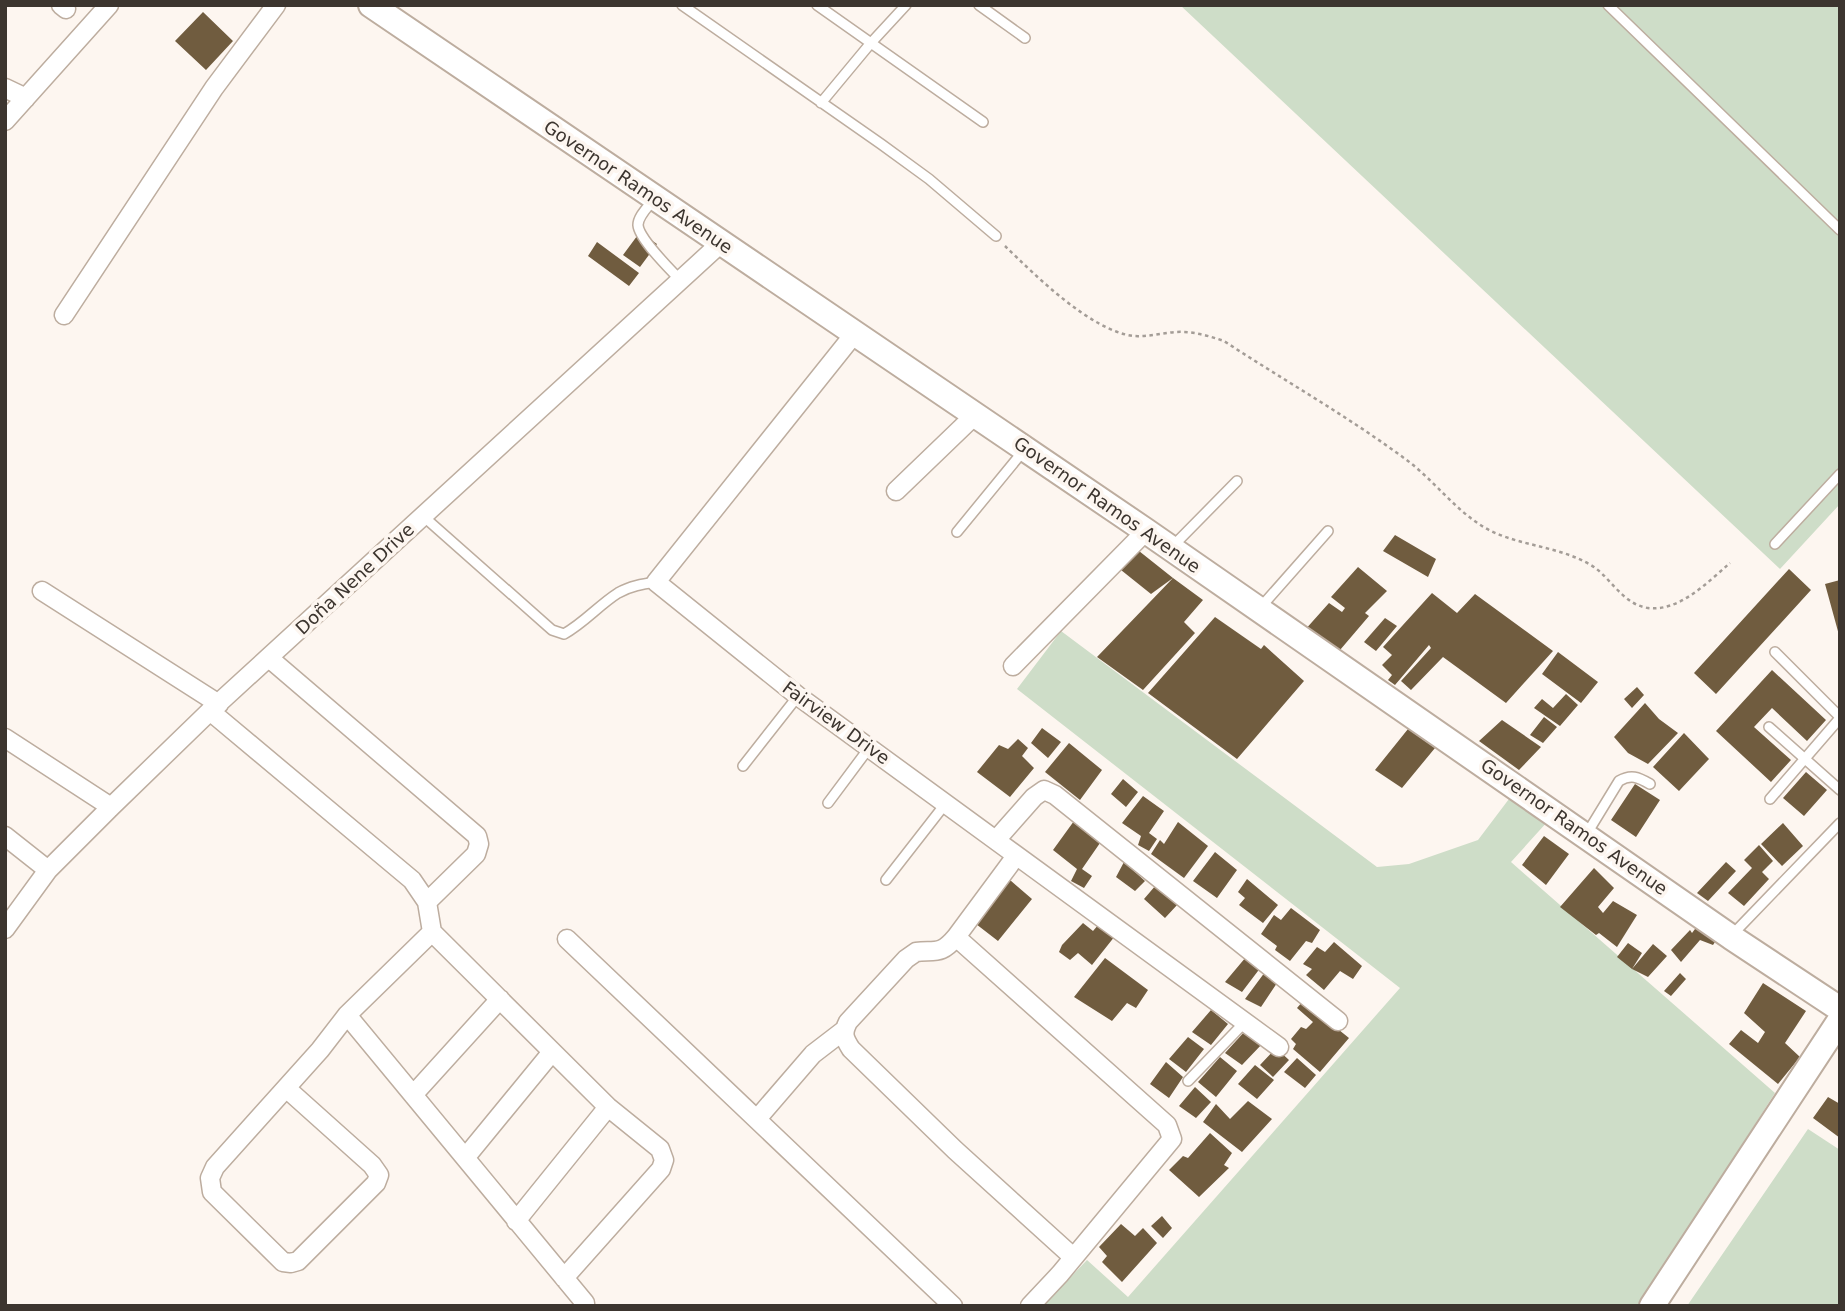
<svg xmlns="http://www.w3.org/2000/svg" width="1845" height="1311" viewBox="0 0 1845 1311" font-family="'DejaVu Sans',sans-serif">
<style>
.green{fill:#ceddc8}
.building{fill:#705c3f}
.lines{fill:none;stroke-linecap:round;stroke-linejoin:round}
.lane-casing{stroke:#bdad9f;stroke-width:12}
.street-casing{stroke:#bdad9f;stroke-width:21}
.secondary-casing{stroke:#bdad9f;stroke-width:28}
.path{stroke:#a49d97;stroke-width:2.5;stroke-dasharray:3.5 3.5;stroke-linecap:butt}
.lane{stroke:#fff;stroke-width:9}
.street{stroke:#fff;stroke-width:18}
.secondary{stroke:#fff;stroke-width:24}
.labels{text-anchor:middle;stroke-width:7;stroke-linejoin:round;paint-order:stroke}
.street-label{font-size:18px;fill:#3c352f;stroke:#fdf6f0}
</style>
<rect width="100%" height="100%" fill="#fdf6f0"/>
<path class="green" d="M 1180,5 L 1840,5 L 1840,504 L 1780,569 Z
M 1061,631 L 1377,867 L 1409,864 L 1478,840 L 1512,795 L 1548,821 L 1511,862 L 1775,1093 L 1639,1306 L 1043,1306 L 1087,1260 L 1128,1297 L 1400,988 L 1017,689 Z
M 1808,1129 L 1840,1150 L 1840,1306 L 1687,1306 Z"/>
<path class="building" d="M 203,12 L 233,41 L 206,70 L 175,41 Z
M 640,232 L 657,244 L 640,267 L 623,255 Z
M 597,242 L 639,273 L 629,286 L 588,256 Z
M 1395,535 L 1436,559 L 1428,577 L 1383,551 Z
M 1139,551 L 1173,578 L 1151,594 L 1121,570 Z
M 1358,567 L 1387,591 L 1365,613 L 1369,616 L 1340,650 L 1304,631 L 1329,603 L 1342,612 L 1345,608 L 1331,597 Z
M 1789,569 L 1811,590 L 1716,694 L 1694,673 Z
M 1173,578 L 1203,600 L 1184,622 L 1195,633 L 1143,690 L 1097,657 Z
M 1840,580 L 1840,634 L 1839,635 L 1825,584 Z
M 1432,593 L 1457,613 L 1475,594 L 1553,651 L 1506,703 L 1443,657 L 1411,690 L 1401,681 L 1431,648 L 1429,645 L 1395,685 L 1388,680 L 1392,675 L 1382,665 L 1392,655 L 1383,647 Z
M 1215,617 L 1261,649 L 1264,645 L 1304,681 L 1237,759 L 1148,693 Z
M 1385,618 L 1397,626 L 1376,651 L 1364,642 Z
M 1558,652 L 1598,682 L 1581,703 L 1542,674 Z
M 1772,670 L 1826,720 L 1807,741 L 1772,708 L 1754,727 L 1791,760 L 1771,782 L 1716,731 Z
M 1637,687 L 1644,695 L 1632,708 L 1624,699 Z
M 1566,694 L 1578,705 L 1560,726 L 1534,708 L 1542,699 L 1553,708 Z
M 1645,703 L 1659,719 L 1678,733 L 1648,764 L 1628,753 L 1614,737 Z
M 1544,717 L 1557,727 L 1543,743 L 1530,735 Z
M 1502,720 L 1541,747 L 1519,770 L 1479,741 Z
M 1042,728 L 1061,742 L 1048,758 L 1031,743 Z
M 1408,729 L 1435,748 L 1402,788 L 1375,770 Z
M 1684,733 L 1709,759 L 1679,791 L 1653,767 Z
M 1018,739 L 1028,748 L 1022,756 L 1034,768 L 1010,797 L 977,772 L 999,745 L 1008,749 Z
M 1069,743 L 1102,770 L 1080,800 L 1045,772 Z
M 1806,772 L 1827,790 L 1804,816 L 1783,798 Z
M 1123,779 L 1138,792 L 1126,807 L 1111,794 Z
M 1635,784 L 1660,800 L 1636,837 L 1611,820 Z
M 1143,796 L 1164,811 L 1149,833 L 1157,839 L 1149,851 L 1138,845 L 1141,836 L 1122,823 Z
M 1074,821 L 1100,843 L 1082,869 L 1092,876 L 1084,888 L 1071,881 L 1077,869 L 1053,850 Z
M 1178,822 L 1208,846 L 1184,878 L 1151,854 L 1160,840 L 1164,844 Z
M 1783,823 L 1803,846 L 1782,866 L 1761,844 Z
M 1544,836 L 1569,854 L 1546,885 L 1522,865 Z
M 1759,845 L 1773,861 L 1762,872 L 1769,879 L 1744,906 L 1728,893 L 1752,868 L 1744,860 Z
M 1215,852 L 1237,870 L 1217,898 L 1193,881 Z
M 1124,862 L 1145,881 L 1135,891 L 1116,877 Z
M 1726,862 L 1736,871 L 1708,901 L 1697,893 Z
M 1594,868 L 1614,888 L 1598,907 L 1603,913 L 1613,901 L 1637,915 L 1617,947 L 1599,933 L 1596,935 L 1560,907 Z
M 1247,879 L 1278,905 L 1263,923 L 1239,905 L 1245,898 L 1238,892 Z
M 1010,880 L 1032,899 L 998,941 L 976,924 Z
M 1156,885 L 1178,904 L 1165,918 L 1144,899 Z
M 1291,908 L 1320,930 L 1312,943 L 1306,941 L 1290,961 L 1275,950 L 1277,946 L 1261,934 L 1274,915 L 1281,920 Z
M 1083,923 L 1093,931 L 1099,924 L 1115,936 L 1092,965 L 1078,953 L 1070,960 L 1059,952 L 1062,945 Z
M 1698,925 L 1717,939 L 1713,945 L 1700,940 L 1681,962 L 1671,950 L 1690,930 L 1692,933 Z
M 1334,942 L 1362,966 L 1353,979 L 1340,971 L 1324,990 L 1306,975 L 1312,969 L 1303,964 L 1317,947 L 1325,952 Z
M 1628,943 L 1642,953 L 1632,969 L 1653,944 L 1667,956 L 1648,977 L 1632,969 L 1617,957 Z
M 1246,957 L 1261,967 L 1242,992 L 1225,982 Z
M 1105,958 L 1148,990 L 1136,1008 L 1127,1003 L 1112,1021 L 1074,997 Z
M 1265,972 L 1277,983 L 1261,1007 L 1245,999 Z
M 1680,973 L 1686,979 L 1671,996 L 1664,991 Z
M 1763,983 L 1806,1011 L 1785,1043 L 1800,1057 L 1778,1084 L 1729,1044 L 1741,1030 L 1758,1043 L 1765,1032 L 1744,1013 Z
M 1303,1001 L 1349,1038 L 1320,1072 L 1293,1049 L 1296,1044 L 1291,1039 L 1301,1027 L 1306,1029 L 1313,1022 L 1297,1008 Z
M 1211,1010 L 1228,1024 L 1211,1045 L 1192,1032 Z
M 1246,1030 L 1263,1043 L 1242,1065 L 1225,1053 Z
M 1188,1037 L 1204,1049 L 1186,1072 L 1169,1059 Z
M 1276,1048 L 1289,1060 L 1273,1077 L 1260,1065 Z
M 1220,1057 L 1237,1071 L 1216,1097 L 1198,1082 Z
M 1297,1058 L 1316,1075 L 1305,1088 L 1284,1072 Z
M 1166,1062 L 1183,1077 L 1169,1098 L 1150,1084 Z
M 1255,1065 L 1274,1080 L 1257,1099 L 1238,1084 Z
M 1195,1087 L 1211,1102 L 1196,1118 L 1179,1106 Z
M 1828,1097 L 1840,1104 L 1840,1138 L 1813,1118 Z
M 1248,1101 L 1272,1119 L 1242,1152 L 1203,1122 L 1216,1104 L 1230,1119 Z
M 1210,1133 L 1232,1153 L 1224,1165 L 1229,1168 L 1199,1197 L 1169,1170 L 1183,1156 L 1188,1158 Z
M 1162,1216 L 1172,1228 L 1163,1238 L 1151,1226 Z
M 1121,1224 L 1135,1236 L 1143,1228 L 1157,1243 L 1122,1282 L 1102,1262 L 1107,1256 L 1099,1247 Z"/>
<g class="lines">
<defs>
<path id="lane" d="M 682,5 L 881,144 L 929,179 L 996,236
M 817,5 L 983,122
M 979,5 L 1025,38
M 1608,5 L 1840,230
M 821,103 L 870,44 L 906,5
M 653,200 C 649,206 638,216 638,225 C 639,239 670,269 680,280
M 423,516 L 552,630 L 564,634 C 584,623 599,605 618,593 C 630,586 643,584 656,582
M 957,532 L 1025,449
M 1775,544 L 1840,474
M 1172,547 L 1237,481
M 1260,608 L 1328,531
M 1775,652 L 1840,717
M 1769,727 L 1840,790
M 743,766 L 798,696
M 1770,799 L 1840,718
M 828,803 L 869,748
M 1586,835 L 1619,781 C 1631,774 1638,777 1650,784
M 886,880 L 946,803
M 1732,935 L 1840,823
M 1188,1081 L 1245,1022"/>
<path id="street" d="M 61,5 L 66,9
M 5,88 L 26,98
M 5,121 L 109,5
M 64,315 L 214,88 L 276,5
M 855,333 L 656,582 L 798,696 L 1279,1047
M 896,491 L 975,415
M 42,591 L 219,704
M 269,658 L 477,836 L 479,844 L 476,854 L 427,902
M 1013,666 L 1146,531
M 210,711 L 412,880 L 427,902 L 432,932 L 608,1107 L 660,1149 L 664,1160 L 661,1169 L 564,1278
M 5,738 L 111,807
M 5,836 L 48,870
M 996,840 L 1034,797 L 1044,790 L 1055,795 L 1338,1021
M 1016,856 L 956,937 L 1167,1125 L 1172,1139 L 1060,1274 L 1030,1306
M 5,929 L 48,870 L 111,807 L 210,711 L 721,243
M 956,937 C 941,955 936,950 916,952 L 906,959 L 848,1022 C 842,1034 844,1038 851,1049 L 955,1150 L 1073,1257
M 567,939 L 953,1306
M 347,1015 L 585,1303
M 286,1088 L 372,1165 L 379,1175 L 376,1183 L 298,1261 L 291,1263 L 283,1262 L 212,1192 L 210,1178 L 215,1167 L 320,1050 L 347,1015 L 432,932
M 413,1095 L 500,999
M 757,1119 L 813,1054 L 843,1031
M 465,1158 L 552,1052
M 516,1221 L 608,1107"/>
<path id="secondary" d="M 371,5 L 1146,531 L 1731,937 L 1840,1009
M 1652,1306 L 1840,1020"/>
</defs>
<use href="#lane" class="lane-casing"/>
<use href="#street" class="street-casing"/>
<use href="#secondary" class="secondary-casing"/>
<path class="path" d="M 1005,246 C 1036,276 1090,330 1133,336 C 1148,337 1162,333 1176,332 C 1193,331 1209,336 1224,341 C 1285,381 1349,417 1408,461 C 1433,480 1453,507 1479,524 C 1511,546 1554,544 1589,564 C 1610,575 1621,604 1648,608 C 1679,612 1708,582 1730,563"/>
<use href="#lane" class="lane"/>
<use href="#street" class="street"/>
<use href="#secondary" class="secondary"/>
</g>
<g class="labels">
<g class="street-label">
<text transform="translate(638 187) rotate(34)" y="6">Governor Ramos Avenue</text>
<text transform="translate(1107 505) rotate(35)" y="6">Governor Ramos Avenue</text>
<text transform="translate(355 579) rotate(-43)" y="6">Doña Nene Drive</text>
<text transform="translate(836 723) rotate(36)" y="6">Fairview Drive</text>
<text transform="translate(1574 827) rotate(35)" y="6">Governor Ramos Avenue</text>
</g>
</g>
<rect width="1845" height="1311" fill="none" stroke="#3c352f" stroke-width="14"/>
</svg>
